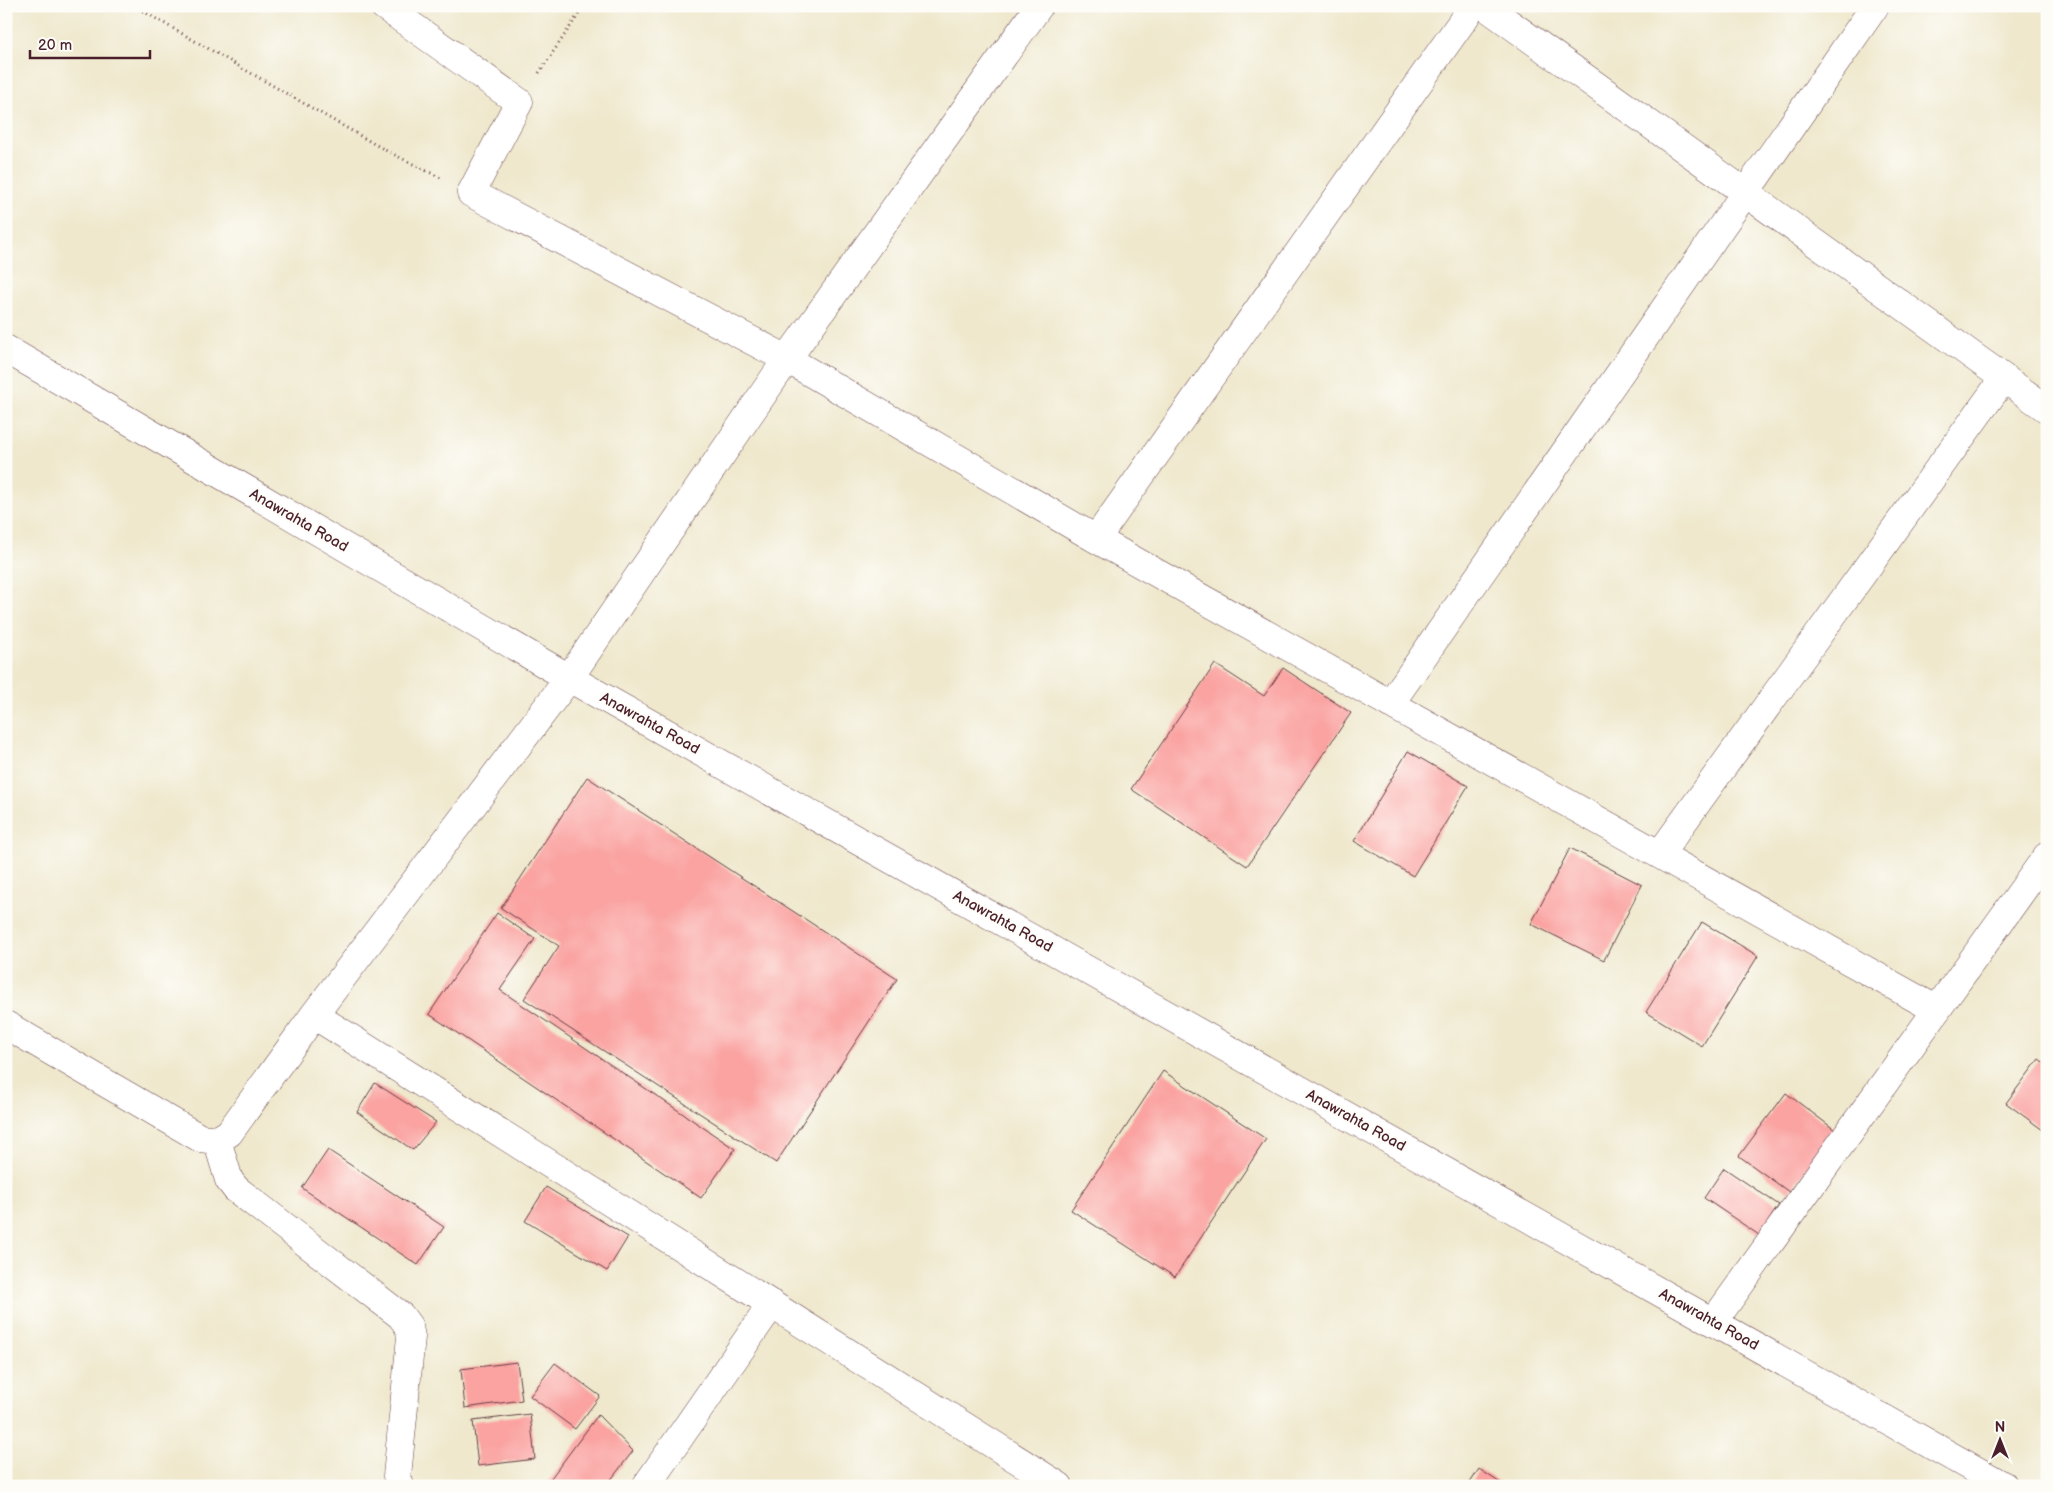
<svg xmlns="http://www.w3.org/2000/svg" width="2053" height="1492" viewBox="0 0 2053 1492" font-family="'Balsamiq Sans',sans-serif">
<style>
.building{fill:#faa3a1}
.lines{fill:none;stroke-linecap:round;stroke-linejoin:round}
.minor-casing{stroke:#633d43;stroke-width:29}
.secondary-casing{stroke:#633d43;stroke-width:29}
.path{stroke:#633d43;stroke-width:3;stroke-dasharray:1 4;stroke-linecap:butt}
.minor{stroke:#fff;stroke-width:28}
.secondary{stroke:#fff;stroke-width:28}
.labels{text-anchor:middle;stroke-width:4;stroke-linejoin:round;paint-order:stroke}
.street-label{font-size:15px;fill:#4a1f2b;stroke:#fdfcf7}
</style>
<rect width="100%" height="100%" fill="#fdfcf7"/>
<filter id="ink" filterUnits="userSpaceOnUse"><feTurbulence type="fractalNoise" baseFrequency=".02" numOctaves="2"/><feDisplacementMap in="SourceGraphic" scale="10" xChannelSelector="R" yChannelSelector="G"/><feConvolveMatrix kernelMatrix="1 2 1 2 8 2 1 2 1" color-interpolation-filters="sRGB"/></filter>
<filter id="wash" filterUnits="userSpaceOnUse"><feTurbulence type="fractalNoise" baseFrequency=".0096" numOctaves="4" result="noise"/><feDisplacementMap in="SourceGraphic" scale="20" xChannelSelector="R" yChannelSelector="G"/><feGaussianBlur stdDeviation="1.12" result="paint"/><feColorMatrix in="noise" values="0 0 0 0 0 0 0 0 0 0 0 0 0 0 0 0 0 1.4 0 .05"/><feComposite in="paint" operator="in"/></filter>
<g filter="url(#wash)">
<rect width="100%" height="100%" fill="#efe8cd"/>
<g id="blocks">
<path class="building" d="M 1215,664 L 1264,696 L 1283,668 L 1351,713 L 1247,866 L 1131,789 Z
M 1408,751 L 1468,786 L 1413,876 L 1354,841 Z
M 587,777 L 897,979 L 776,1163 L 524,999 L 559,946 L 501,908 Z
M 1570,848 L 1642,885 L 1604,960 L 1531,924 Z
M 497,913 L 535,939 L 500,990 L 735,1149 L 701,1198 L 429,1014 Z
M 1702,922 L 1758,956 L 1702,1046 L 1646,1012 Z
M 2039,1059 L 2047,1065 L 2047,1133 L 2006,1103 Z
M 1163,1071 L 1266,1139 L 1175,1277 L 1071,1210 Z
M 375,1083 L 436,1122 L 413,1150 L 357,1112 Z
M 1786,1093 L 1835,1130 L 1789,1192 L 1739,1156 Z
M 328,1150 L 444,1227 L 418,1265 L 302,1188 Z
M 1724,1168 L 1779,1205 L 1759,1235 L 1704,1198 Z
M 546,1187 L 628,1237 L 607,1271 L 525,1221 Z
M 517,1362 L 522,1400 L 465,1408 L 461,1369 Z
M 555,1363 L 600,1396 L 575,1429 L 530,1396 Z
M 530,1414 L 535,1459 L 478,1466 L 473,1421 Z
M 598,1415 L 633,1451 L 606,1486 L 545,1486 Z
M 1479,1469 L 1505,1486 L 1468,1486 Z"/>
</g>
</g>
<g filter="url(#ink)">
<use href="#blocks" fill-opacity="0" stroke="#633d43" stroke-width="1"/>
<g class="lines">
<defs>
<path id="minor" d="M 384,6 L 519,102 L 471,193 L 787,359 L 1096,539 L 1937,1010
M 1485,6 L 2047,409
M 1096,539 L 1473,6
M 1390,704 L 1875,6
M 1660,854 L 2004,378
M 314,1015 L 1059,1486
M 6,1025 L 200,1138 L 217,1140 L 229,1133 L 314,1015 L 569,678 L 787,359 L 1039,6
M 217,1140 L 229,1180 L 236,1189 L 401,1316 L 409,1327 L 411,1337 L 397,1476 L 400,1486
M 1714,1321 L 2047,856
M 646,1486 L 772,1304"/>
<path id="secondary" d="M 6,349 L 569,678 L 2004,1486"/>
</defs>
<use href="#minor" class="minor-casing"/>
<use href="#secondary" class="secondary-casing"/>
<path class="path" d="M 134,6 L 385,150 L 441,178
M 539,73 L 584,6"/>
<use href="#minor" class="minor"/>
<use href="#secondary" class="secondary"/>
</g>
</g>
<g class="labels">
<g class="street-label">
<text transform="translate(299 520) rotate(30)" y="5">Anawrahta Road</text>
<text transform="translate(650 723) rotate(29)" y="5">Anawrahta Road</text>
<text transform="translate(1003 921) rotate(29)" y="5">Anawrahta Road</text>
<text transform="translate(1356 1120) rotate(29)" y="5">Anawrahta Road</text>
<text transform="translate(1709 1319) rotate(29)" y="5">Anawrahta Road</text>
</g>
</g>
<rect width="2053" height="1492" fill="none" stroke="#fdfcf7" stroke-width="25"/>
<g transform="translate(2000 1440)" stroke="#fdfcf7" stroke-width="4" paint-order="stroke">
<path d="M0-4L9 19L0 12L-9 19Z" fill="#4a1f2b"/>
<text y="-8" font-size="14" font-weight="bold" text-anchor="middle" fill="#4a1f2b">N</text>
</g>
<path d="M30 50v8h120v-8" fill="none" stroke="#4a1f2b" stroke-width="2.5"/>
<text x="38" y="50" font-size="15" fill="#4a1f2b" stroke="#fdfcf7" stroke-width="4" paint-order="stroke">20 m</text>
</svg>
